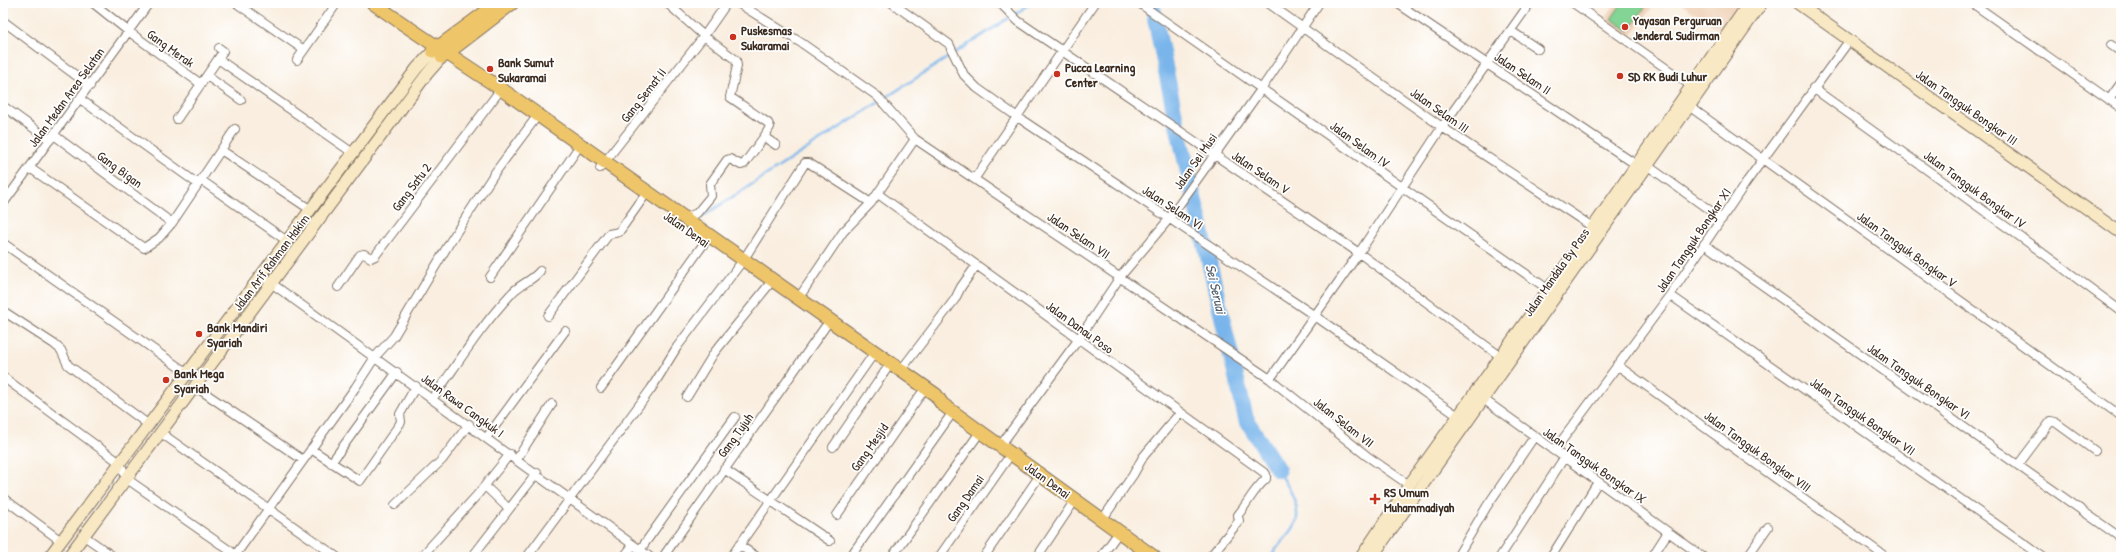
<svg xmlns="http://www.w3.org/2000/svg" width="2124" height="560" viewBox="0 0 2124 560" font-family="'Patrick Hand',sans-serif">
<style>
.built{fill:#f1d5bd}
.green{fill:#83d495;stroke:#5f7f5a}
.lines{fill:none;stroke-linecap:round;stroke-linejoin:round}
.stream{stroke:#79b5eb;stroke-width:2.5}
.river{stroke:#79b5eb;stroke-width:16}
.street-casing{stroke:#7e6f62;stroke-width:10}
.secondary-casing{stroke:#7e6f62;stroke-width:13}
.primary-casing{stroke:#7e6f62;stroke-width:15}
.street{stroke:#fff;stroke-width:8}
.secondary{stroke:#f8e8c3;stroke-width:11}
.primary{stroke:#eec569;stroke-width:13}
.poi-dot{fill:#c8321e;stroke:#fff;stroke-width:1.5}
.labels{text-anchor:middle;stroke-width:3.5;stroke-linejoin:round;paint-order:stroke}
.poi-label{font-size:13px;font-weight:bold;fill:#3b2a1e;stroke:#fff;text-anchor:start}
.street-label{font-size:13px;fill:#3b2a1e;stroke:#fff}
.water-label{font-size:14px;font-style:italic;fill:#515b66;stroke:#fff}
</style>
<rect width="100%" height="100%" fill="#fff"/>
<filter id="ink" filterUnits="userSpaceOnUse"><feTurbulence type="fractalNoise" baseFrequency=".025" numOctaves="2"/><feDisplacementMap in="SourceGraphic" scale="8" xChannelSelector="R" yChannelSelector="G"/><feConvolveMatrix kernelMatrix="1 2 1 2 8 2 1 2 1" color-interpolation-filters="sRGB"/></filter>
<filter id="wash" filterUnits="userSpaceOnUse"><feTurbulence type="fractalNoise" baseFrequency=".012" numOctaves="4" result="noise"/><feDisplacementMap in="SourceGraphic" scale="16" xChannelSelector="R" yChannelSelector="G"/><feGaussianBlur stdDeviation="0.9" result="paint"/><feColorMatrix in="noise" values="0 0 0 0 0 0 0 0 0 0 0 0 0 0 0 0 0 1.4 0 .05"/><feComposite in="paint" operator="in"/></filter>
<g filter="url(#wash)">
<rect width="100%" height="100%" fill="#f9eedf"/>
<path class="built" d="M 1616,3 L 1655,3 L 1629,39 L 1603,21 Z
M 1680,3 L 1741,3 L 1721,31 Z"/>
<path class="green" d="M 1622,3 L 1648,3 L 1629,31 L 1611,19 Z"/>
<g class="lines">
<path class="stream" d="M 700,218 L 1032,3
M 1271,557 C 1276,547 1285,539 1292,530 C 1306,512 1288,486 1278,470"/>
<path class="river" d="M 1152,3 L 1177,125 L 1246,419 L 1278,470"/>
</g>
</g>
<g filter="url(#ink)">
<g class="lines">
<defs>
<path id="street" d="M 93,3 L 128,31 L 201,84
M 236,3 L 304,50
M 667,3 L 704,36 L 736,60 L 737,66 L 730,97 L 768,123 L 770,127 L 764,137 L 776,145
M 738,3 L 803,44 L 877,96 L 915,139 L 1270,379 L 1367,456 L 1409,485
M 892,3 L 949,44 L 964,75 L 977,88 L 1016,116 L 1315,316 L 1458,416
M 1000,3 L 1018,21 L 1359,253 L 1500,356
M 1139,3 L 1552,292
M 1268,3 L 1442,127 L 1597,230
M 1397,3 L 1635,164 L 1648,166 L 1722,219
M 1573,3 L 1690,85
M 1972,3 L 2121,108
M 3,21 L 90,86
M 1511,31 L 1538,49
M 2111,45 L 2121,52
M 218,59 L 223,51 L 219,48
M 297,60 L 337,3
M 207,76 L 241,100
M 1813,88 L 2033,246 L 2121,311
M 80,99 L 198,184
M 2109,100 L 2121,83
M 1686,104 L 2121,416
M 3,106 L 50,140
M 177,119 L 218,59 L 353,153
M 54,135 L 172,223
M 221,150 L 311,210
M 30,168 L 144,248 L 159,238 L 172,223 L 235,129
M 600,168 L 704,36 L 727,3
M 975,178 L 1095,3
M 201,180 L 287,241
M 878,194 L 1266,474 L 1266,479 C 1253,490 1248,503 1238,515 L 1239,521 L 1210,557
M 3,204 L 149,3
M 685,218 L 697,213 L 711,196 L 710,184 L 727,160 L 730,159 L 741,165 L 744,164 L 764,137
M 3,243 L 187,373
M 1704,244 L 2121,538
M 260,275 L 650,557
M 490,277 L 576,151
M 338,287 L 360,255 L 364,254 L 371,258 L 375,256 L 501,89
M 1670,295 L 2043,557
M 798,299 L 843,232 L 871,203 L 915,139
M 3,311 L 54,344 L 61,350 L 68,365 L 149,425
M 548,316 L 609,234 L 619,232 L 643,198
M 1617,365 L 1886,557
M 901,370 L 955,299 L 961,287 L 976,266
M 3,377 L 120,463 L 127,479 L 239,557
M 1270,379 L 1359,253 L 1442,127 L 1530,3
M 196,387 L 303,460
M 601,388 L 705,242
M 1479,396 L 1703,557
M 687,397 L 714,353 L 768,286
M 433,398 C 458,363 481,326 511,294 C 519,284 531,282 540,271
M 161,433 L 337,557
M 487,437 L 565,331
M 1000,446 L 1078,340 L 1120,277 L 1169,219 L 1262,88 L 1319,3
M 833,447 L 886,370
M 311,449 L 360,481 L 401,422 L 400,414 L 416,386
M 1554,451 L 1670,295 L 1745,184 L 1849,41
M 517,459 L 552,404
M 331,463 L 397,372
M 2018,465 L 2051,421 L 2055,422 L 2095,451
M 724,469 L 830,541
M 485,486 L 508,508
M 3,498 L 61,541
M 395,505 L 442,460 L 469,424
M 837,515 L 921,394
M 1102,520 L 1133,475 L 1143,457 L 1179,414
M 84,536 L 114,557
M 739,545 L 757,557
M 640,550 L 735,417
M 234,557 L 355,388 L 375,357 L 394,336 L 450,242 L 494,174 L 538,115
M 421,557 L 478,494 L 510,454
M 472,557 L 537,473
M 527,557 L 651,389 L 677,347 L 744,259 L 805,163 L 809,163 L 871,203
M 624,557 L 633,545
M 663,557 L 825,327
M 731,557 L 875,352
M 850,557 L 953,412
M 892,557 L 980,432
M 939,557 L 1011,454
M 984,557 L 1040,475
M 1037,557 L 1075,500
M 1101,557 L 1119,532
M 1457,557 L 1487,506 L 1534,437
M 1500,557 L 1564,458
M 1551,557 L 1598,482
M 1652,557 L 1668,532
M 1747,557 L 1768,527"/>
<path id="secondary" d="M 1797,3 L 2121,233
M 49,557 L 417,68 L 433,51
M 68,557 L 427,74 L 441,58
M 1361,557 L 1409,485 L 1593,227 L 1749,3
M 1372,557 L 1762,3"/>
<path id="primary" d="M 373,3 C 415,33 458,60 501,89 L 936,395 L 942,404 L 1154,557
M 433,51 L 490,9
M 442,57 L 512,3"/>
</defs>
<use href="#street" class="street-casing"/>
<use href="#secondary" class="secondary-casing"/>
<use href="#primary" class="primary-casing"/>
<use href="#street" class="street"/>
<use href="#secondary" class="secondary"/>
<use href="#primary" class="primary"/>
</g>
</g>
<g class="poi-dot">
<circle cx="1625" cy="27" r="4"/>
<circle cx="733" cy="37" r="4"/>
<circle cx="490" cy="69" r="4"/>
<circle cx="1057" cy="74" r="4"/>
<circle cx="1620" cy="76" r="4"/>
<circle cx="199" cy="334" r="4"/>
<circle cx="166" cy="380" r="4"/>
<path d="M1373 493h4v4h4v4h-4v4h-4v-4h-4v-4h4z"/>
</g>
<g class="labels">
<g class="poi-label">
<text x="1633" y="25">Yayasan Perguruan<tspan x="1633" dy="15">Jenderal Sudirman</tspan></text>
<text x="741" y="35">Puskesmas<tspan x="741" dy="15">Sukaramai</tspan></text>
<text x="498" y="67">Bank Sumut<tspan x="498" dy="15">Sukaramai</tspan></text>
<text x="1065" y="72">Pucca Learning<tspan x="1065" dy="15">Center</tspan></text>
<text x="1628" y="81">SD RK Budi Luhur</text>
<text x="207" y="332">Bank Mandiri<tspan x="207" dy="15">Syariah</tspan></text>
<text x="174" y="378">Bank Mega<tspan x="174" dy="15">Syariah</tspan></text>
<text x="1384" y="497">RS Umum<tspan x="1384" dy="15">Muhammadiyah</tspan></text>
</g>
<g class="street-label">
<text transform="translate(171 48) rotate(36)" y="5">Gang Merak</text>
<text transform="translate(1523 73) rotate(34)" y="5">Jalan Selam II</text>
<text transform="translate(643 95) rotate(-52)" y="5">Gang Semat II</text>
<text transform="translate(66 97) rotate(-54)" y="5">Jalan Medan Area Selatan</text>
<text transform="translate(1967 107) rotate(35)" y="5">Jalan Tangguk Bongkar III</text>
<text transform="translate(1440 110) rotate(35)" y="5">Jalan Selam III</text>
<text transform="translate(1360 144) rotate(36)" y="5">Jalan Selam IV</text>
<text transform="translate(1195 161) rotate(-55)" y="5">Jalan Sei Musi</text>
<text transform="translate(120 169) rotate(36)" y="5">Gang Bigan</text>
<text transform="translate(1261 172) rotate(34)" y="5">Jalan Selam V</text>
<text transform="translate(411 187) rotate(-53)" y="5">Gang Satu 2</text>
<text transform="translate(1975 189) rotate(36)" y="5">Jalan Tangguk Bongkar IV</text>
<text transform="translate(1173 207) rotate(33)" y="5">Jalan Selam VI</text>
<text transform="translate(687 229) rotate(35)" y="5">Jalan Denai</text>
<text transform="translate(1079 235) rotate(34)" y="5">Jalan Selam VII</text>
<text transform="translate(1693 240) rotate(-56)" y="5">Jalan Tangguk Bongkar XI</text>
<text transform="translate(1907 249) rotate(36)" y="5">Jalan Tangguk Bongkar V</text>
<text transform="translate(271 262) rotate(-53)" y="5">Jalan Arif Rahman Hakim</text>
<text transform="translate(1556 272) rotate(-55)" y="5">Jalan Mandala By Pass</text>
<text transform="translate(1080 327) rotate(36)" y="5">Jalan Danau Poso</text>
<text transform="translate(1919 381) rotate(35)" y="5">Jalan Tangguk Bongkar VI</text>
<text transform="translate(463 405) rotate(36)" y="5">Jalan Rawa Cangkuk I</text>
<text transform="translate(1863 416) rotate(35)" y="5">Jalan Tangguk Bongkar VII</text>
<text transform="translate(1344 422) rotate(38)" y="5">Jalan Selam VII</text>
<text transform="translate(735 435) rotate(-54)" y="5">Gang Tujuh</text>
<text transform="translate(869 447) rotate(-55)" y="5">Gang Mesjid</text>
<text transform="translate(1758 451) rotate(36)" y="5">Jalan Tangguk Bongkar VIII</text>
<text transform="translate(1595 465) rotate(35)" y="5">Jalan Tangguk Bongkar IX</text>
<text transform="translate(1048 480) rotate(36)" y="5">Jalan Denai</text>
<text transform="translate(965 498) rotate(-55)" y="5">Gang Damai</text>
</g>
<g class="water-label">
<text transform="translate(1216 289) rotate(77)" y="5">Sei Seruai</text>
</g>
</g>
<rect width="2124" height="560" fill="none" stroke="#fff" stroke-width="16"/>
</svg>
